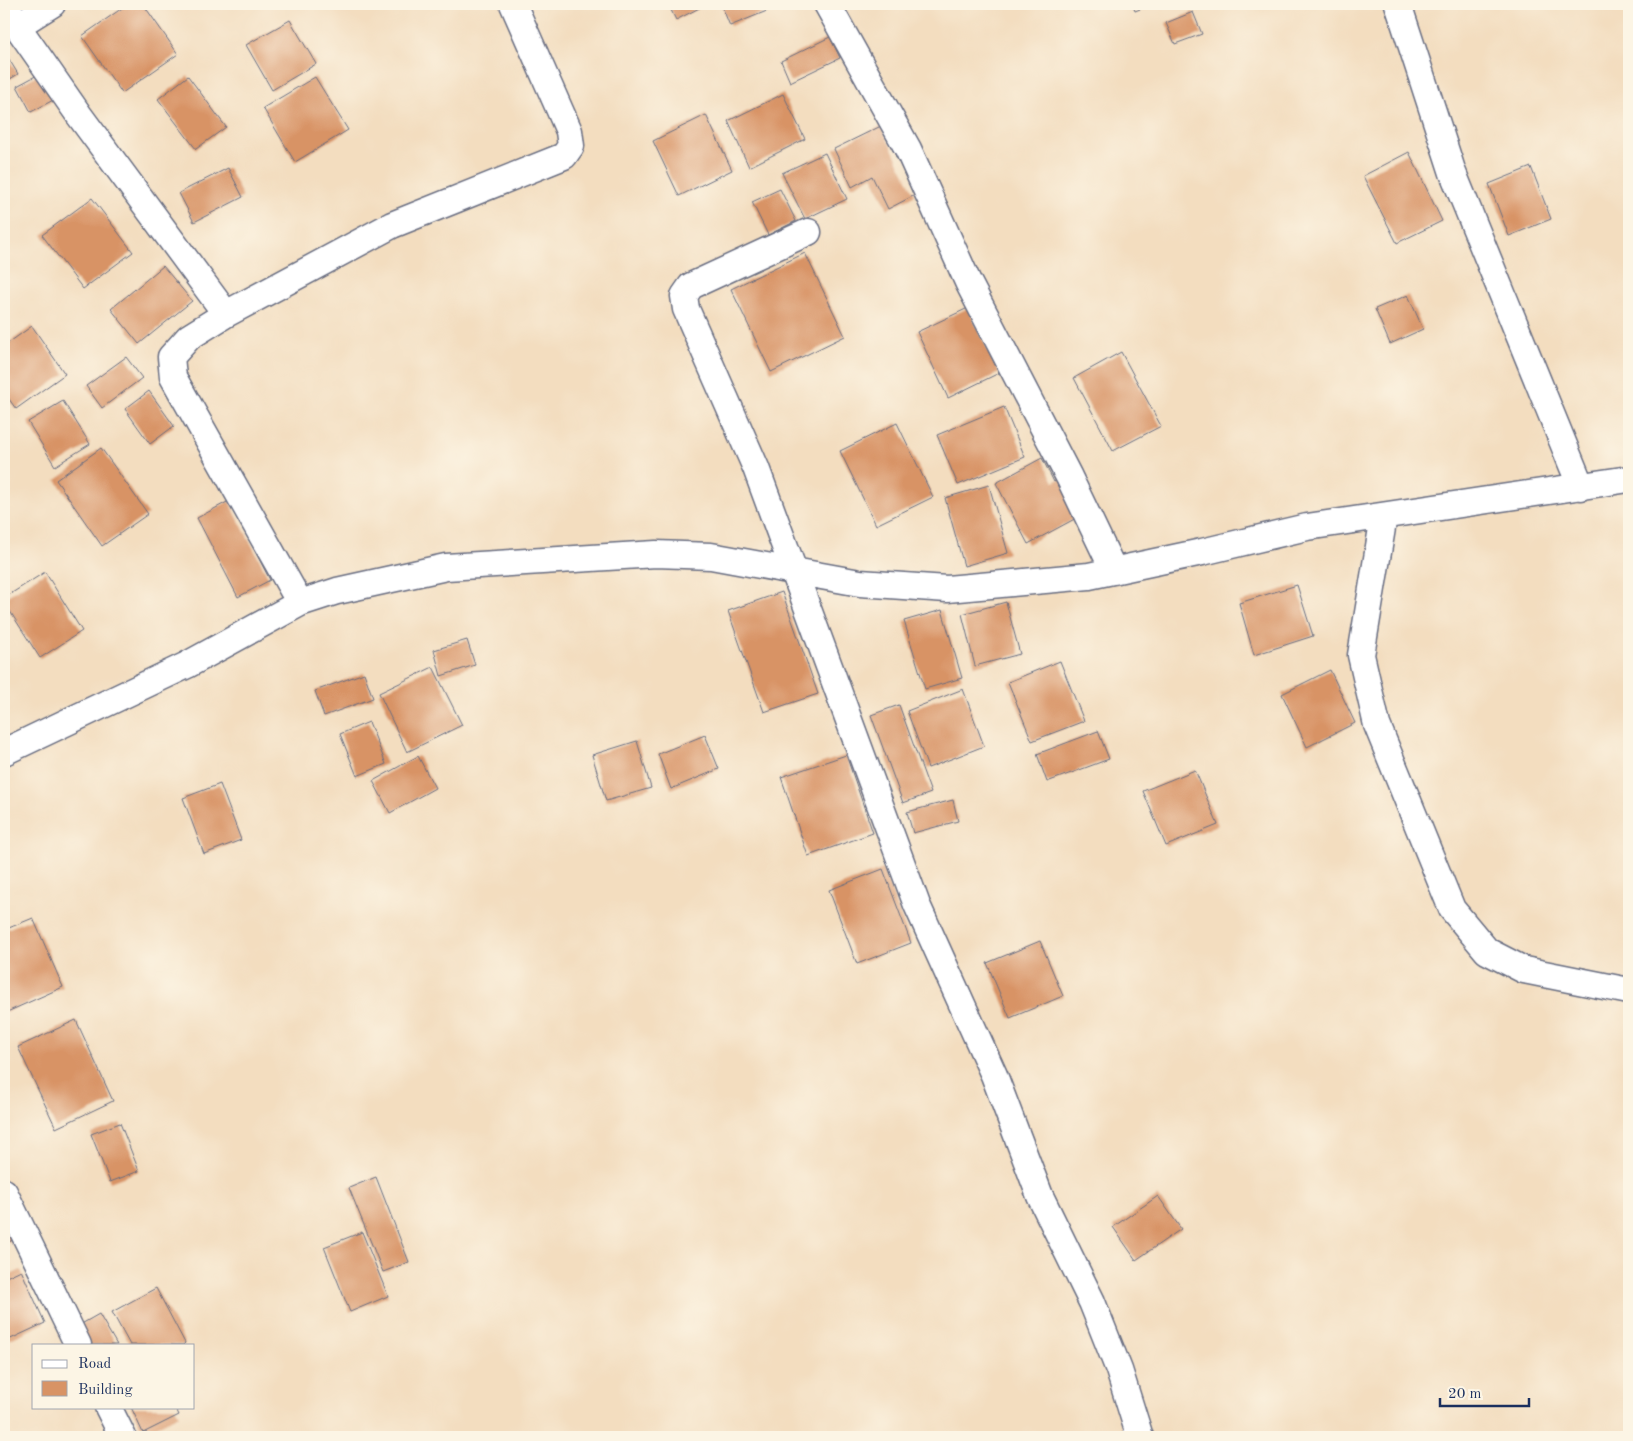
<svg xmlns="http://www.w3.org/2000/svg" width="1633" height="1441" viewBox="0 0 1633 1441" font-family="'Old Standard TT',serif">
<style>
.building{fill:#d89365}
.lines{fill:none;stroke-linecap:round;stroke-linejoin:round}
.minor-casing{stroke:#676c80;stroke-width:29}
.minor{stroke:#fff;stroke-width:26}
</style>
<rect width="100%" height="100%" fill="#fcf5e5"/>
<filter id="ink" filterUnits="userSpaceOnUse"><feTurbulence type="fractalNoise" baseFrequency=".02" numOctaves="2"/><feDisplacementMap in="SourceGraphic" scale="10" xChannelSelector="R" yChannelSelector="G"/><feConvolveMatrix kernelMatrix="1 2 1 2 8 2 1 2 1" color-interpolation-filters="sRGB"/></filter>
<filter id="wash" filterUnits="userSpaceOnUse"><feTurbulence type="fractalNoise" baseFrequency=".0096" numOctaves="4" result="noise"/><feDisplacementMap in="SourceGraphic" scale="20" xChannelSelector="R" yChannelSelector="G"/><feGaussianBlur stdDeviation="1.12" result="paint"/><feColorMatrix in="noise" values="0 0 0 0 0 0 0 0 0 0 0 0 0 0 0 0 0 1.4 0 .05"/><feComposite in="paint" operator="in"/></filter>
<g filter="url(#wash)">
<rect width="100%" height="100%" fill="#f3ddbf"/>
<g id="blocks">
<path class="building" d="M 128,4 L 143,4 L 178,54 L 122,93 L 82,36 Z
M 668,4 L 707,4 L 676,20 Z
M 721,4 L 784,4 L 730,26 Z
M 1132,4 L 1153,4 L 1135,11 Z
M 1193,12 L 1202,34 L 1175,44 L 1166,23 Z
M 290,20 L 316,64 L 272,90 L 246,45 Z
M 830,37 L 840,58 L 790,82 L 781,61 Z
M 4,51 L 18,74 L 4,83 Z
M 43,72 L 57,98 L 31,112 L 17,86 Z
M 188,76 L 226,127 L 196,149 L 158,99 Z
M 315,77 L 348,130 L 295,162 L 263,108 Z
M 783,94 L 805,139 L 749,167 L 728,121 Z
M 706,115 L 732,170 L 679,196 L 653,141 Z
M 881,126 L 915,195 L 888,209 L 872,176 L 852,187 L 834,149 Z
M 1409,152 L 1442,221 L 1397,243 L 1363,176 Z
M 825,153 L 847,199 L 805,219 L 782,173 Z
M 1531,167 L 1551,219 L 1509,236 L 1489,184 Z
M 228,168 L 243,197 L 194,222 L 179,193 Z
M 780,189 L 796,221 L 768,235 L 752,202 Z
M 92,198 L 133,252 L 83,289 L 42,235 Z
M 805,253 L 845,336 L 771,372 L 731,289 Z
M 163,266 L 192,301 L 139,344 L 111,309 Z
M 1408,295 L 1423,329 L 1390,344 L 1375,309 Z
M 968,308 L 999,373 L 948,398 L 917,332 Z
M 32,326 L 65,374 L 16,409 L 4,392 L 4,346 Z
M 1121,352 L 1161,426 L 1113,451 L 1074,378 Z
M 126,357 L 142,378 L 102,408 L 86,386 Z
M 149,391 L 174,426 L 150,444 L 125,409 Z
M 63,401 L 90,444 L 55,466 L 28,422 Z
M 1004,407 L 1025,457 L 958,485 L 937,435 Z
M 897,423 L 933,497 L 876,525 L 840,451 Z
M 101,448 L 148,514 L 102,546 L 56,480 Z
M 1042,458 L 1054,482 L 1062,477 L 1082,515 L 1028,544 L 996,483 Z
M 989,485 L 1008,553 L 964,566 L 945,498 Z
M 229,501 L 270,580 L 238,597 L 197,518 Z
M 45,572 L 82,631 L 40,658 L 4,602 L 4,598 Z
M 1297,585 L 1313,636 L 1254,655 L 1239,603 Z
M 782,592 L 818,694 L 764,712 L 728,611 Z
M 1006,602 L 1020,654 L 975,666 L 962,614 Z
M 942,610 L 962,678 L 925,689 L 904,621 Z
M 467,640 L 475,665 L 441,676 L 434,650 Z
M 1060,661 L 1084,721 L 1032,741 L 1008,682 Z
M 433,667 L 462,725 L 407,752 L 379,693 Z
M 1330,670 L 1355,723 L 1307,747 L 1282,694 Z
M 364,673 L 373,698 L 324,716 L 315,691 Z
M 963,689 L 984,746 L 928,768 L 907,711 Z
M 899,705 L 931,793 L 903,803 L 871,715 Z
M 369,722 L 386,764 L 357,776 L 340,734 Z
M 1098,731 L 1109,759 L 1047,782 L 1037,754 Z
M 705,735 L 719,769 L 671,789 L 658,754 Z
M 637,741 L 651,788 L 606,801 L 592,755 Z
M 846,755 L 873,833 L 808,856 L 781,777 Z
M 418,756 L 435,788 L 390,813 L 373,781 Z
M 1195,770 L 1218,825 L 1166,846 L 1143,791 Z
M 220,784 L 241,840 L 204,854 L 183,798 Z
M 953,800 L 958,821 L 913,833 L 907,812 Z
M 883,869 L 911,943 L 857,964 L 829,890 Z
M 33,918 L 63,987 L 7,1012 L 4,1005 L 4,930 Z
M 1040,941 L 1063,996 L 1010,1018 L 987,963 Z
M 76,1020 L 113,1101 L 56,1128 L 18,1047 Z
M 120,1123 L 139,1171 L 110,1182 L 91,1134 Z
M 376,1177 L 409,1262 L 383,1272 L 349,1188 Z
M 1158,1196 L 1181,1229 L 1136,1260 L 1113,1227 Z
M 4,1220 L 13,1240 L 4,1244 Z
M 362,1232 L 388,1296 L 350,1312 L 324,1247 Z
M 21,1270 L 45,1323 L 4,1342 L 4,1278 Z
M 156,1288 L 185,1343 L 183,1345 L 130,1345 L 112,1312 Z
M 99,1314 L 117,1345 L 89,1345 L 78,1326 Z
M 131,1407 L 175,1407 L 179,1415 L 143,1433 Z"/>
</g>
</g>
<g filter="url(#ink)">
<use href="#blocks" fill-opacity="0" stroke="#676c80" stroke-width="1"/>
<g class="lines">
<defs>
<path id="minor" d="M 6,4 L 17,26 L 79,115 L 226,314
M 827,4 L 908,149 L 968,282 L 1069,477 L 1114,571
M 1398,4 L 1453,173 L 1581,487
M 17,26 L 52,4
M 808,232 L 691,286 L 684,296 L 686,309 L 756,468 L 917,905 L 994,1075 L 1040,1196 L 1092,1302 L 1119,1370 L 1140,1437
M 1384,516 L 1361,655 L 1377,725 L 1452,909 L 1487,951 L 1524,970 L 1629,991
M 300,603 L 173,377 L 171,357 L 189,337 L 226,314 L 392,225 L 564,156 L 571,146 L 569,131 L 513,4
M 4,752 L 187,665 L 300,603 L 337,591 L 446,567 L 656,554 L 711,556 L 860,583 L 947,589 L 1089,576 L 1202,552 L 1307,527 L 1629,479
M 4,1192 L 78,1345
M 108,1407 L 123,1437"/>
</defs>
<use href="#minor" class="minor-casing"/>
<use href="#minor" class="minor"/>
</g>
</g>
<rect width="1633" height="1441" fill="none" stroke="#fcf5e5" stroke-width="20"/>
<rect x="32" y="1344" width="162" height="65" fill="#fcf5e5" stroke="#a2a6af"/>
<rect x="42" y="1360" width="25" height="8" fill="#ffffff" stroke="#a2a6af"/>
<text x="78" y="1368" font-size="15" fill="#1b2f5e">Road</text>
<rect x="42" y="1381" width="25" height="15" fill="#d89365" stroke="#a2a6af"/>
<text x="78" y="1394" font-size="15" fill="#1b2f5e">Building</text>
<path d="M1440 1398v8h89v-8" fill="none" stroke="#1b2f5e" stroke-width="2.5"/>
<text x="1448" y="1398" font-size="15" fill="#1b2f5e" stroke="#fcf5e5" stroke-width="4" paint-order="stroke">20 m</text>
</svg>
